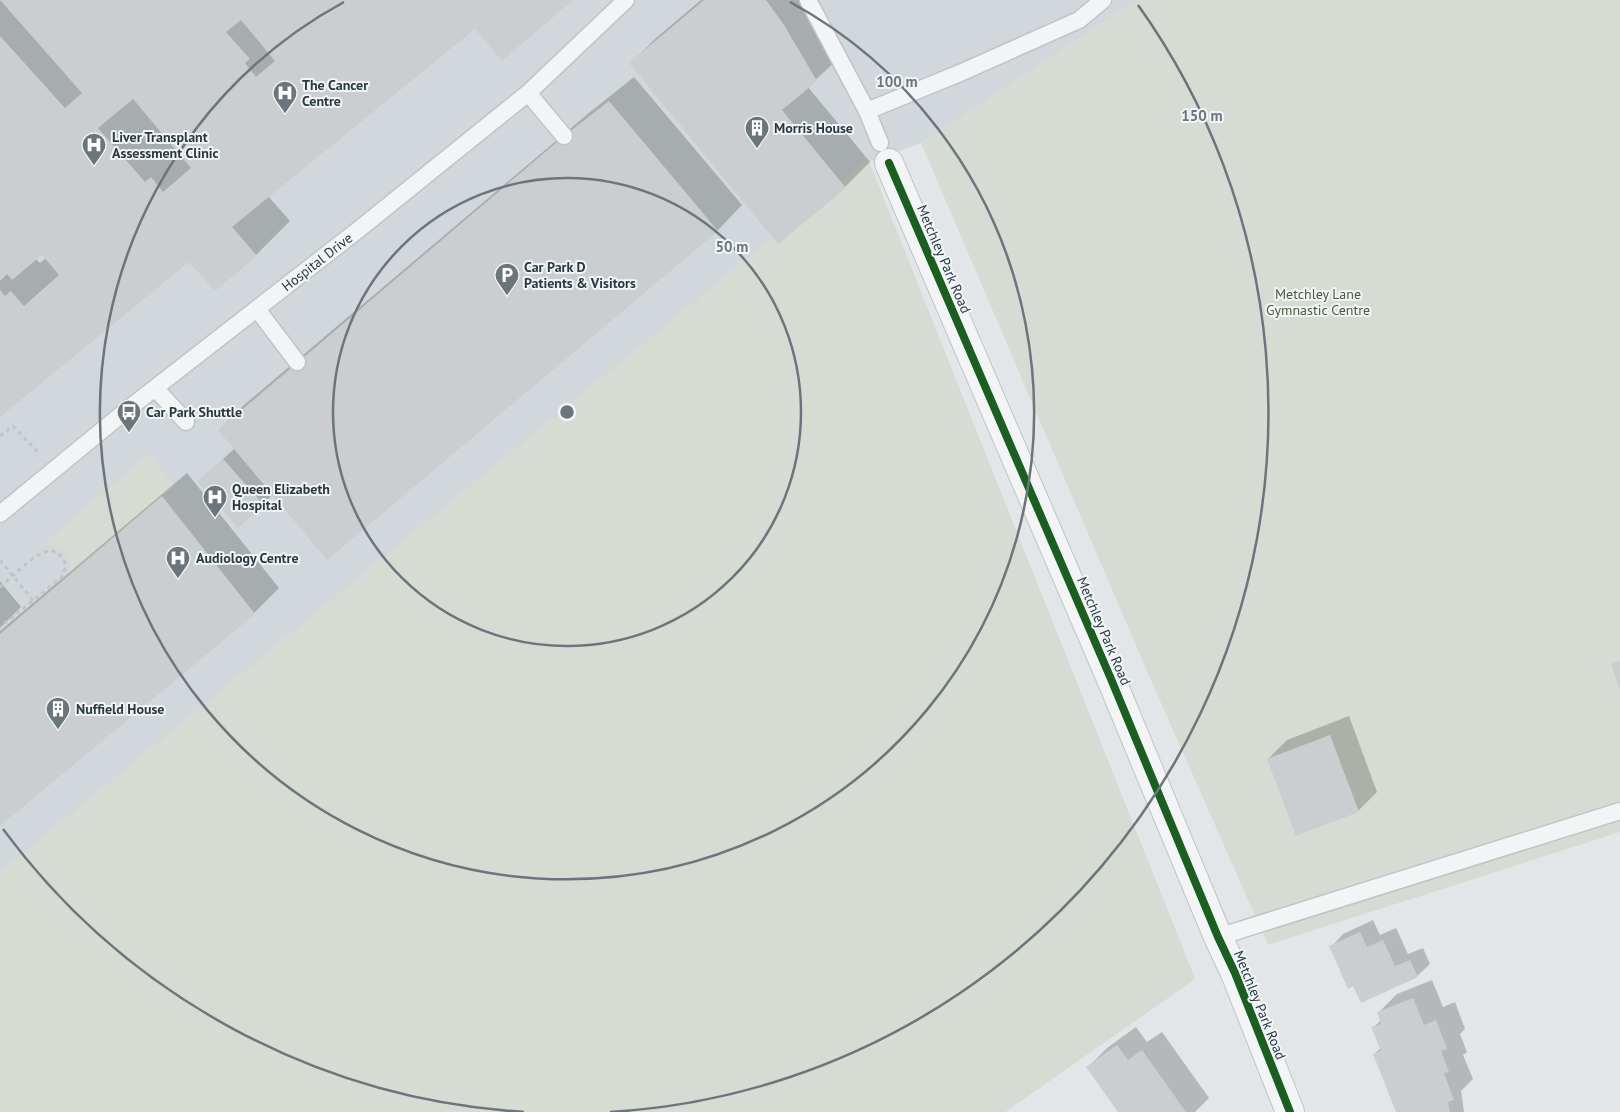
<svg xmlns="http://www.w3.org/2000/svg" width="1620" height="1112" viewBox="0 0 1620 1112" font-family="'PT Sans',sans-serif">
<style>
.built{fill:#d1d7db}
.green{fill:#d6dcd3}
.shadow{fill:#0003;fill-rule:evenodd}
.building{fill:#cbced0;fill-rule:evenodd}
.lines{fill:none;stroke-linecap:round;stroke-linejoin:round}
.service-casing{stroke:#c1c4c6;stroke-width:19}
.minor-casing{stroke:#c1c4c6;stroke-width:30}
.path{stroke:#c1c5c7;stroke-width:3;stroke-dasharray:4 4;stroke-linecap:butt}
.service{stroke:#f2f4f5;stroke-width:16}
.minor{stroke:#f2f4f5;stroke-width:28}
.cycleway-casing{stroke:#f1f5f7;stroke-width:11}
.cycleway{stroke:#1b5e20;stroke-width:8}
.ring{fill:none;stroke:#6a767b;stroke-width:2.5}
.labels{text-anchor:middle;stroke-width:4;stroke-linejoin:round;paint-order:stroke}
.poi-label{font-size:14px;font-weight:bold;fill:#293941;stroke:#f1f5f7;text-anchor:start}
.street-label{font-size:14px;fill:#293941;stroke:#f1f5f7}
.park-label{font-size:14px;fill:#4a5d37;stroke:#f1f5f7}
.centre{fill:#6a767b;stroke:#f1f5f7;stroke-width:2.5}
.ring-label{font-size:15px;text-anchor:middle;font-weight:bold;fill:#6a767b;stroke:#f1f5f7;stroke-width:4;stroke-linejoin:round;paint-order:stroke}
</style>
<rect width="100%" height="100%" fill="#e3e6e8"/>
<path class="built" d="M 0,0 L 1137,0 L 921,143 L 869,162 L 1195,979 L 1005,1112 L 0,1112 Z"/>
<path class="green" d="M 1137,0 L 1620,0 L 1620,832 L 1268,945 L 1150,678 L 921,143 Z
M 868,159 L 1195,979 L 1005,1112 L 0,1112 L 0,872 Z
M 149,454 L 175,486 L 62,582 C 82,561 60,535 36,550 Z"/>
<path class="shadow" d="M 0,0 L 571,0 L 475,27 L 268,196 L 290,221 L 256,255 L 215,290 L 190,260 L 0,415 ZM 42,253 L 46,258 L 40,263 L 36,259 Z
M 701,0 L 808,0 L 841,56 L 808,87 L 870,162 L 845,187 L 631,63 L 656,38 Z
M 634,77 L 742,205 L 718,230 L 327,558 L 273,494 L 263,504 L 199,481 L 235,448 L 219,430 L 244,405 L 590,112 Z
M 187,473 L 279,588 L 254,613 L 0,825 L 0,631 Z
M 0,581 L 21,607 L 0,628 Z
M 1349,716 L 1377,792 L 1358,811 L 1268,759 L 1287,740 Z
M 1373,920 L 1380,935 L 1396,928 L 1408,954 L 1423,948 L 1430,964 L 1417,976 L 1354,984 L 1331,947 L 1343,934 Z
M 1432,980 L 1443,1007 L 1455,1002 L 1465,1029 L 1460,1034 L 1467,1052 L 1463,1055 L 1473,1079 L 1461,1091 L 1464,1112 L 1397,1112 L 1374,1054 L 1381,1048 L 1373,1028 L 1381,1020 L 1378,1013 L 1397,994 Z
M 1136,1027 L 1147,1042 L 1162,1032 L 1209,1098 L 1195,1112 L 1120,1112 L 1088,1067 L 1107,1048 Z"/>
<path class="building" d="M 0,0 L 573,0 L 502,61 L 475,29 L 232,227 L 257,256 L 215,291 L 189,262 L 0,417 L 0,290 L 5,296 L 11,291 L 24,306 L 59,275 L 42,255 L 12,280 L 7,274 L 0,281 L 0,36 L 65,108 L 82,93 ZM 241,20 L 275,61 L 256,77 L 245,63 L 250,59 L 226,32 ZM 133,99 L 191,168 L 163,192 L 151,177 L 145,182 L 98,128 Z
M 704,0 L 766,0 L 784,25 L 817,81 L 782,110 L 846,188 L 778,244 L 629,63 Z
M 609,101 L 718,231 L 327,560 L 218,430 L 564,136 Z
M 223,459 L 264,505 L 238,528 L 197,481 Z
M 162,496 L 255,614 L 0,826 L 0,634 Z
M 1620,661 L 1620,691 L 1611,664 Z
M 1330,735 L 1359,812 L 1296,836 L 1267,759 Z
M 1360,932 L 1367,947 L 1383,940 L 1395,966 L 1410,960 L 1418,977 L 1361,1003 L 1353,986 L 1348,989 L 1329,946 Z
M 1413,998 L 1424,1025 L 1436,1020 L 1447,1049 L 1441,1051 L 1449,1072 L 1444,1073 L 1454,1100 L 1448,1102 L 1450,1112 L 1396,1112 L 1373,1054 L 1381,1051 L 1371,1027 L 1381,1024 L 1377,1012 Z
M 1117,1045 L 1128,1060 L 1142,1050 L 1186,1112 L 1118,1112 L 1086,1067 Z"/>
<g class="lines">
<defs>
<path id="service" d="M 808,0 L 867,111 L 880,143
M 528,93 L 564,136
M 867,111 L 960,73 L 1079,20 L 1103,0
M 257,309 L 297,362
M 155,388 L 186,422
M 0,514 L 128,409 L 358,230 L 528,93 L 626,0
M 1218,937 L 1620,811"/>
<path id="minor" d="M 889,163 L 1111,679 L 1218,937 L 1235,973 L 1290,1112"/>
</defs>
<use href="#service" class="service-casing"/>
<use href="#minor" class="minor-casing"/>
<path class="path" d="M 0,436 L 13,426 L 39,453
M 0,560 L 36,604
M 0,587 C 11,578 35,553 48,551 C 54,550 59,553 62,558 C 67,563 65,570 63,576 L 8,621 L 0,625"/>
<use href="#service" class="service"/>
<use href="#minor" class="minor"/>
<defs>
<path id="cycleway" d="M 889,163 L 1111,679 L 1218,937 L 1235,973 L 1290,1112"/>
</defs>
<use href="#cycleway" class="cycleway-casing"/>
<use href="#cycleway" class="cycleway"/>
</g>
<g class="ring">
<circle cx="567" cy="412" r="234"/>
<path d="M790 2A467 467 0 1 1 344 2"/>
<path d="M524 1112A701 701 0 0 1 3 829M1138 5A701 701 0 0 1 610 1112"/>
</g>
<defs>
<symbol id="hospital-pin" viewBox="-11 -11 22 30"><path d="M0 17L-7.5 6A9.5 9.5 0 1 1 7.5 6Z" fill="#6a767b" stroke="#f1f5f7"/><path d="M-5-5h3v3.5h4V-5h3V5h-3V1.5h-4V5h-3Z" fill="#fff"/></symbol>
<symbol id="building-pin" viewBox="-11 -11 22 30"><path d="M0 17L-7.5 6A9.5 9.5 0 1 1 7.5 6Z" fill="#6a767b" stroke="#f1f5f7"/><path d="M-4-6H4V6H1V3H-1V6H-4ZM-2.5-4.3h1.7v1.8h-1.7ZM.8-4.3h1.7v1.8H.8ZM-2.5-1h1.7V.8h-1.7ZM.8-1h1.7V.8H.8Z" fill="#fff"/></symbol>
<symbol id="parking-pin" viewBox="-11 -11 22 30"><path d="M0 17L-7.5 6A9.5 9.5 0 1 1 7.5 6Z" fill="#6a767b" stroke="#f1f5f7"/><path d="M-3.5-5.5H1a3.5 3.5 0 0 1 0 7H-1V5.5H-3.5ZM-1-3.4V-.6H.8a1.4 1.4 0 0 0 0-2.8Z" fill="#fff"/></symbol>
<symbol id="bus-pin" viewBox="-11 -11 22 30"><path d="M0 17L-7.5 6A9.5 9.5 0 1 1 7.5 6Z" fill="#6a767b" stroke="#f1f5f7"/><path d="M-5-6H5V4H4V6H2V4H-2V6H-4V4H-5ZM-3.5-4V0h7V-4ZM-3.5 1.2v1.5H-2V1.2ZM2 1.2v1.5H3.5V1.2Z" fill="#fff"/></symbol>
</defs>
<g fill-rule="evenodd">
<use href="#hospital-pin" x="271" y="79" width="28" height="38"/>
<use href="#building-pin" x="743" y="114" width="28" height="38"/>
<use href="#hospital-pin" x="80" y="131" width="28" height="38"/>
<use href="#parking-pin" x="493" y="261" width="28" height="38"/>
<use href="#bus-pin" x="115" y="398" width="28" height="38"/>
<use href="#hospital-pin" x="201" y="483" width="28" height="38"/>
<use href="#hospital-pin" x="164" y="544" width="28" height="38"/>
<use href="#building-pin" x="44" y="695" width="28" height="38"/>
</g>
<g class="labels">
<g class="poi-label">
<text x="302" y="90">The Cancer<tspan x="302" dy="16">Centre</tspan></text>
<text x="774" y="133">Morris House</text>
<text x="112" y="142">Liver Transplant<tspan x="112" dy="16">Assessment Clinic</tspan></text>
<text x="524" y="272">Car Park D<tspan x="524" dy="16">Patients &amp; Visitors</tspan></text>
<text x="146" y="417">Car Park Shuttle</text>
<text x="232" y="494">Queen Elizabeth<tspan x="232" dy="16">Hospital</tspan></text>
<text x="196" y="563">Audiology Centre</text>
<text x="76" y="714">Nuffield House</text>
</g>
<g class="street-label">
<text transform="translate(944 259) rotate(67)" y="5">Metchley Park Road</text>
<text transform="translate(317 262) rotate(-38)" y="5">Hospital Drive</text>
<text transform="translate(1104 631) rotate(67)" y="5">Metchley Park Road</text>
<text transform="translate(1260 1005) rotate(68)" y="5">Metchley Park Road</text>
</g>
<g class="park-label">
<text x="1318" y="299">Metchley Lane<tspan x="1318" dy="16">Gymnastic Centre</tspan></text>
</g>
</g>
<circle cx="567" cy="412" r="8" class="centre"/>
<g class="ring-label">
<text x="897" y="87">100 m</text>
<text x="1202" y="121">150 m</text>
<text x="732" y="252">50 m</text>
</g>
</svg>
